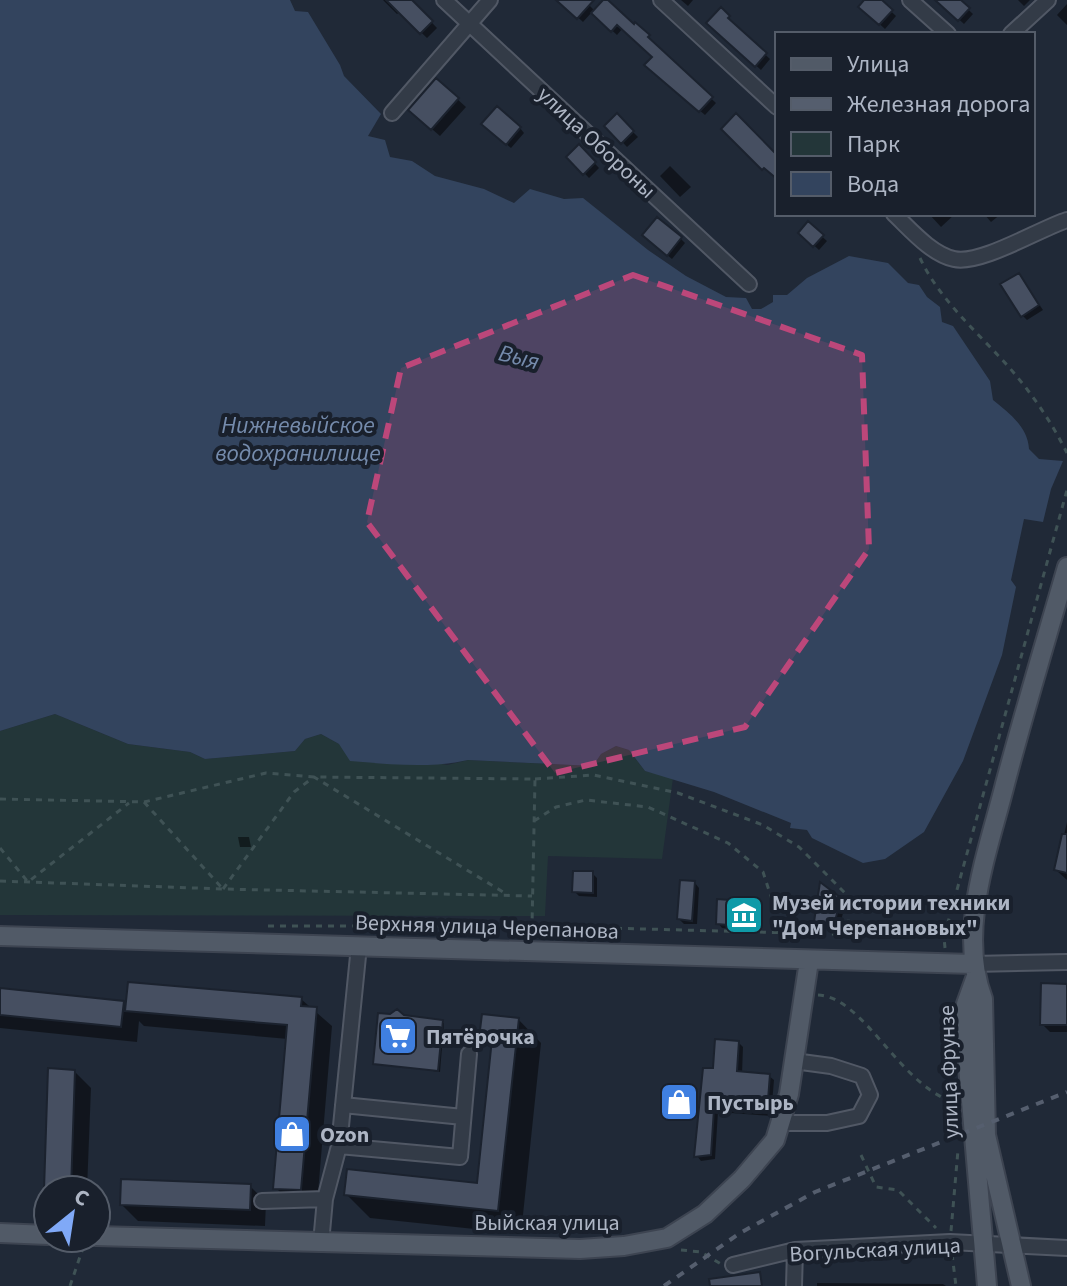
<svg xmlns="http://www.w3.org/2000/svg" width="1067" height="1286" viewBox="0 0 1067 1286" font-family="'Source Sans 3',sans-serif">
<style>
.green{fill:#233639}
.water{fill:#33445e}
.shadow{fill:#0007}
.building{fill:#464f61;stroke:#1b222e;stroke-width:2}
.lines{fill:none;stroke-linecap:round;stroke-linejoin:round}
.minor-casing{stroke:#515865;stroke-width:18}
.major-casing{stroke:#3d4451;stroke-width:22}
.path{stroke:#3f5255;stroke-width:3;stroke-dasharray:6 6;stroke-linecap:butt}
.minor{stroke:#333b47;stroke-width:14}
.major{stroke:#515a67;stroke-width:18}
.rail{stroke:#555e6e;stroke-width:4;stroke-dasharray:8 8;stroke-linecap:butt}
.marked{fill:#bc477a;fill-opacity:0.2;stroke:#bc477a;stroke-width:6;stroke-dasharray:16 10;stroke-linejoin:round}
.labels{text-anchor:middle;stroke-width:8;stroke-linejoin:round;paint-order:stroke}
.street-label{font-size:22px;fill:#adb5c4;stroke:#19202c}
.poi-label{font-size:22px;font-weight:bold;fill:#adb5c4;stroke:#19202c;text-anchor:start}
.water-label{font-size:24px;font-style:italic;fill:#758bac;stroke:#19202c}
</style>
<rect width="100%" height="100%" fill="#202937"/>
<path class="green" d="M 55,714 L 128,744 L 190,752 L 205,759 L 295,751 L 305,739 L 321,734 L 339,744 L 447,765 L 468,760 L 593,766 L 601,754 L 616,746 L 629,750 L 645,771 L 673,778 L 662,859 L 548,856 L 545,916 L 0,915 L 0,731 Z"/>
<path class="water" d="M 0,0 L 290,0 L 295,11 L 308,12 L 340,65 L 344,76 L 381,114 L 368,136 L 385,140 L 390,157 L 412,161 L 435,176 L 484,189 L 514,203 L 530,189 L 564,199 L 583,198 L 648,250 L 686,276 L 726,297 L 746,298 L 752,309 L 761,309 L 773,302 L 773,295 L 787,295 L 807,278 L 849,256 L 888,263 L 908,283 L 919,285 L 927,297 L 940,307 L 942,322 L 953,326 L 990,381 L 993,400 C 1009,413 1028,427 1029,449 L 1039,459 L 1063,461 L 1051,489 L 1043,522 L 1024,519 L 1011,580 L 1016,587 L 1002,655 L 963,761 L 924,832 L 885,859 L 863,863 L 812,838 L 807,830 L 790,828 L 791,823 L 714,792 L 645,771 L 629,750 L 616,746 L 601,754 L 593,766 L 468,760 C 428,769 390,764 350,761 L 339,744 L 321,734 L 305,739 L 295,751 L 205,759 L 190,752 L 128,744 L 55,714 L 0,731 Z"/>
<path class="shadow" d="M 383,0 L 412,0 L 411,1 L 437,28 L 427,38 L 400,12 L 397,14 Z
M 559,0 L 584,0 L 595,11 L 634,27 L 636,25 L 653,41 L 651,43 L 716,103 L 705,115 L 652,70 L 654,57 L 623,28 L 617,35 L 592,12 L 583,22 Z
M 681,0 L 693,0 L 688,6 Z
M 867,0 L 879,0 L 896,16 L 885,29 L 861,7 Z
M 938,0 L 958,0 L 973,14 L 964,24 Z
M 1018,0 L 1030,0 L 1024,6 Z
M 1067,4 L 1067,25 L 1057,15 Z
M 721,10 L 733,22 L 732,24 L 770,59 L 761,70 L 709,23 Z
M 436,80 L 466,107 L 440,136 L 418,117 Z
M 617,116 L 638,137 L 627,147 L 607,126 Z
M 520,128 L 524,133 L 511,148 L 489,129 Z
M 579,147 L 599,168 L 589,178 L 569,157 Z
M 670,166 L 691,187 L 680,197 L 660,176 Z
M 929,214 L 955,214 L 941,227 Z
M 984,214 L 1001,214 L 991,222 Z
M 808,224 L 827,241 L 819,250 L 801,233 Z
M 681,239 L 685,243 L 672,259 L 649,240 Z
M 1019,275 L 1043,310 L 1027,320 L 1022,315 Z
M 1067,822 L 1067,880 L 1056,870 Z
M 238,837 L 249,837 L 251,847 L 240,847 Z
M 592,873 L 597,878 L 597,897 L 579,896 L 574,891 Z
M 695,883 L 699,888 L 697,924 L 684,924 L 679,919 Z
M 840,900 L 845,905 L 839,929 L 821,926 L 816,921 Z
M 756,904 L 761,909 L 759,931 L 722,928 L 718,923 Z
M 1067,986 L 1067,1032 L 1050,1032 L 1042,1024 Z
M 0,990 L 123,1003 L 127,1008 L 301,999 L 332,1026 L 317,1205 L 292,1204 L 276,1188 L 288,1039 L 144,1026 L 139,1021 L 137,1042 L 0,1028 Z
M 391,1016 L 444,1023 L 440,1072 L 375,1063 Z
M 518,1019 L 541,1043 L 521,1234 L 370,1218 L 346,1194 L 478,1185 L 493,1049 L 481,1037 Z
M 739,1043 L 743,1047 L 742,1074 L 769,1076 L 774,1080 L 771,1116 L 718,1112 L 715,1159 L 701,1161 L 697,1156 L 715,1071 Z
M 50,1070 L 74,1071 L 91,1088 L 87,1190 L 48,1190 L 48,1203 L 45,1200 Z
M 250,1186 L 266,1202 L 265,1226 L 138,1221 L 122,1205 Z
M 817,1283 L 943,1284 L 946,1286 L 817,1286 Z"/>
<path class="building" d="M 386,0 L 412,0 L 433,21 L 420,34 Z
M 556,0 L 594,0 L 577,19 Z
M 603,0 L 608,0 L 634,24 L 635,22 L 650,35 L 648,37 L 713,97 L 699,112 L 644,65 L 652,57 L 617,25 L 611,32 L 591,13 Z
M 864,0 L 882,0 L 893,10 L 879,25 L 858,7 Z
M 935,0 L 961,0 L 970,8 L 958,21 Z
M 721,7 L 730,16 L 728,18 L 767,53 L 755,67 L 706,23 Z
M 436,78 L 459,98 L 431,130 L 408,110 Z
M 497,106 L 521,127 L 506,145 L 481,124 Z
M 617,113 L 634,131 L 621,144 L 604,126 Z
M 736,113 L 777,155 L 777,179 L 764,168 L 762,170 L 721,129 Z
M 579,144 L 596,162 L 583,175 L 566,157 Z
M 657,217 L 682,237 L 667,256 L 642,235 Z
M 808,221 L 824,235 L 813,247 L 798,233 Z
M 1019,273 L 1039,305 L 1021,317 L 1000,284 Z
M 1062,834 L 1067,834 L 1067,873 L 1054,870 Z
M 573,871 L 593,871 L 593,893 L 572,892 Z
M 680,880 L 695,881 L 692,921 L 677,919 Z
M 820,882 L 841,898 L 834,925 L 814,922 Z
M 717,899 L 757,902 L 755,927 L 716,924 Z
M 128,982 L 302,997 L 301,1006 L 317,1007 L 301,1190 L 273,1189 L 287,1025 L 125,1011 Z
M 1041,983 L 1067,984 L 1067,1025 L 1040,1025 Z
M 0,988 L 124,1001 L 121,1027 L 0,1015 Z
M 397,1009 L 404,1015 L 443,1020 L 438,1071 L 373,1064 L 378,1013 L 390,1014 Z
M 482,1014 L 519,1018 L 498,1211 L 344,1195 L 347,1169 L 477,1183 L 492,1039 L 479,1038 Z
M 715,1039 L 739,1041 L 737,1071 L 770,1074 L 767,1113 L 714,1109 L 711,1155 L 694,1157 L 703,1068 L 713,1068 Z
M 48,1068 L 75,1070 L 71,1190 L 44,1190 Z
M 121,1179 L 251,1184 L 250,1210 L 120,1205 Z
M 760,1272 L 762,1286 L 710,1286 L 709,1279 Z"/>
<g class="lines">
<defs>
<path id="minor" d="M 444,0 L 749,284
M 661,0 L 777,107
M 910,0 L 948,34
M 1011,34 L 1048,0
M 392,113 L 490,0
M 894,214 C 910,229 931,254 954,259 C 981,265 1039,229 1067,220
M 973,964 L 1067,962
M 343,1105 L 463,1117
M 781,1123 L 827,1123 L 859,1116 L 870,1095 L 862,1076 L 831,1066 L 794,1061
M 339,1146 L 460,1157 L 469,1054
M 262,1201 L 325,1199
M 321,1243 L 325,1199 L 339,1146 L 359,946
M 733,1265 L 795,1250 L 950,1242 L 1067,1248
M 794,1286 L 795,1250"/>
<path id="major" d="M 0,936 L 973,964
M 975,979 L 966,1004 L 966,1043 L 987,1286
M 0,1233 L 48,1235
M 96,1236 L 580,1249 L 624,1246 L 667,1238 L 705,1214 L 742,1179 L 775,1140 L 789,1094 L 809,961
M 1021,1286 L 986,1135 L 983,999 C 957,930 988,852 1005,784 C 1024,712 1046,640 1067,567"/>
</defs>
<use href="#minor" class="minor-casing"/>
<use href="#major" class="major-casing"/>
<path class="path" d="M 920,258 C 939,299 977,332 1007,365 C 1031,392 1051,421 1067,453
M 535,779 L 594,775 L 678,793 L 763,825 L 799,847 L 850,898 L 847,935
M 0,799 L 144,802 L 266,773 L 314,777 L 535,779 L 532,926
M 144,802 L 222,888
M 534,821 L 556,807 L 586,800 L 648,807 L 728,843 L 763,872 L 778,918
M 0,848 L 28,882 L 129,803
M 0,881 L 223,889 L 532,896
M 223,889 L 294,792 L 314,777 L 508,895
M 268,926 L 532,926 L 944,937
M 945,948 L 944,937 L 1067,490
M 818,995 C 865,997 901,1089 957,1103
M 861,1155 L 876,1187 L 898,1190 L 936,1228
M 951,1231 L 958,1150
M 681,1250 L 701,1252 L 721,1264
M 952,1254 L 956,1286
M 70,1286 L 84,1245"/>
<use href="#minor" class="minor"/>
<use href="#major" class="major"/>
<path class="rail" d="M 664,1286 L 740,1233 L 815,1192 L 1067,1092"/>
</g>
<path class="marked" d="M 633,275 L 862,355 L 869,549 L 745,727 L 555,773 L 367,522 L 401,368 Z"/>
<defs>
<symbol id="museum-square" viewBox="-11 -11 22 22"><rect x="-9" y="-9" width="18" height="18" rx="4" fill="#0f9aa8" stroke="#19202c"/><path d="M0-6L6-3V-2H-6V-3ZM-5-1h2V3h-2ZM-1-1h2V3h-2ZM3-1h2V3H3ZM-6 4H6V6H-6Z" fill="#fff"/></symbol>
<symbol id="supermarket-square" viewBox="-11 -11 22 22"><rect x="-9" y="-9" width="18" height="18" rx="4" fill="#3f7fe0" stroke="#19202c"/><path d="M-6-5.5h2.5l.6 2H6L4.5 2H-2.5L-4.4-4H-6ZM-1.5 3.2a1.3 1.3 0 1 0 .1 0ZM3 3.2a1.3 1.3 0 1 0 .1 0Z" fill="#fff"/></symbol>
<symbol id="shop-square" viewBox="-11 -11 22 22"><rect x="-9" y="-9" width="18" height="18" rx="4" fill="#3f7fe0" stroke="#19202c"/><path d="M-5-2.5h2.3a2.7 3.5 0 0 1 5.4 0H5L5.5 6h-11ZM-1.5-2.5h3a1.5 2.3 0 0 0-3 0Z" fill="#fff"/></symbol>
</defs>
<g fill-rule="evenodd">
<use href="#museum-square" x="722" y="893" width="44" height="44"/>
<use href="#supermarket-square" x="376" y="1014" width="44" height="44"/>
<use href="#shop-square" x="657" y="1080" width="44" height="44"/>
<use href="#shop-square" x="270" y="1112" width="44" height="44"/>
</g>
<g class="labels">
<g class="street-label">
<text transform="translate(597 142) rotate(43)" y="8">улица Обороны</text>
<text transform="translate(487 926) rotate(2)" y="8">Верхняя улица Черепанова</text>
<text transform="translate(948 1072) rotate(-92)" y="8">улица Фрунзе</text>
<text x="547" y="1230">Выйская улица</text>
<text transform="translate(875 1249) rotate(-3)" y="8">Вогульская улица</text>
</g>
<g class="poi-label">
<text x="772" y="910">Музей истории техники<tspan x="772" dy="25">"Дом Черепановых"</tspan></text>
<text x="426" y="1044">Пятёрочка</text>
<text x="707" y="1110">Пустырь</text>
<text x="320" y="1142">Ozon</text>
</g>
<g class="water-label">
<text transform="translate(519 357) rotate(14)" y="8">Выя</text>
<text x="298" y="433">Нижневыйское<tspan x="298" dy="28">водохранилище</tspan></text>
</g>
</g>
<rect x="775" y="32" width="260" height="184" fill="#19202c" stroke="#545c69" stroke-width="2"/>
<rect x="791" y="58" width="40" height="12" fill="#515a67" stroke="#545c69" stroke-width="2"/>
<text x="847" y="72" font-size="24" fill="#adb5c4">Улица</text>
<rect x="791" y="98" width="40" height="12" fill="#555e6e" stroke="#545c69" stroke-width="2"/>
<text x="847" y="112" font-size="24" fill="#adb5c4">Железная дорога</text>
<rect x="791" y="132" width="40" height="24" fill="#233639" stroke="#545c69" stroke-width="2"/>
<text x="847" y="152" font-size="24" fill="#adb5c4">Парк</text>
<rect x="791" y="172" width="40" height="24" fill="#33445e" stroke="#545c69" stroke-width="2"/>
<text x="847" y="192" font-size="24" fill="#adb5c4">Вода</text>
<g transform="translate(72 1214) rotate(30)"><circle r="38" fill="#19202c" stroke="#545c69" stroke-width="2"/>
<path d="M0-6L14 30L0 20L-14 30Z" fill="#80a9f7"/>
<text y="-12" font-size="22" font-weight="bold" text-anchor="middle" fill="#adb5c4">С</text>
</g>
</svg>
